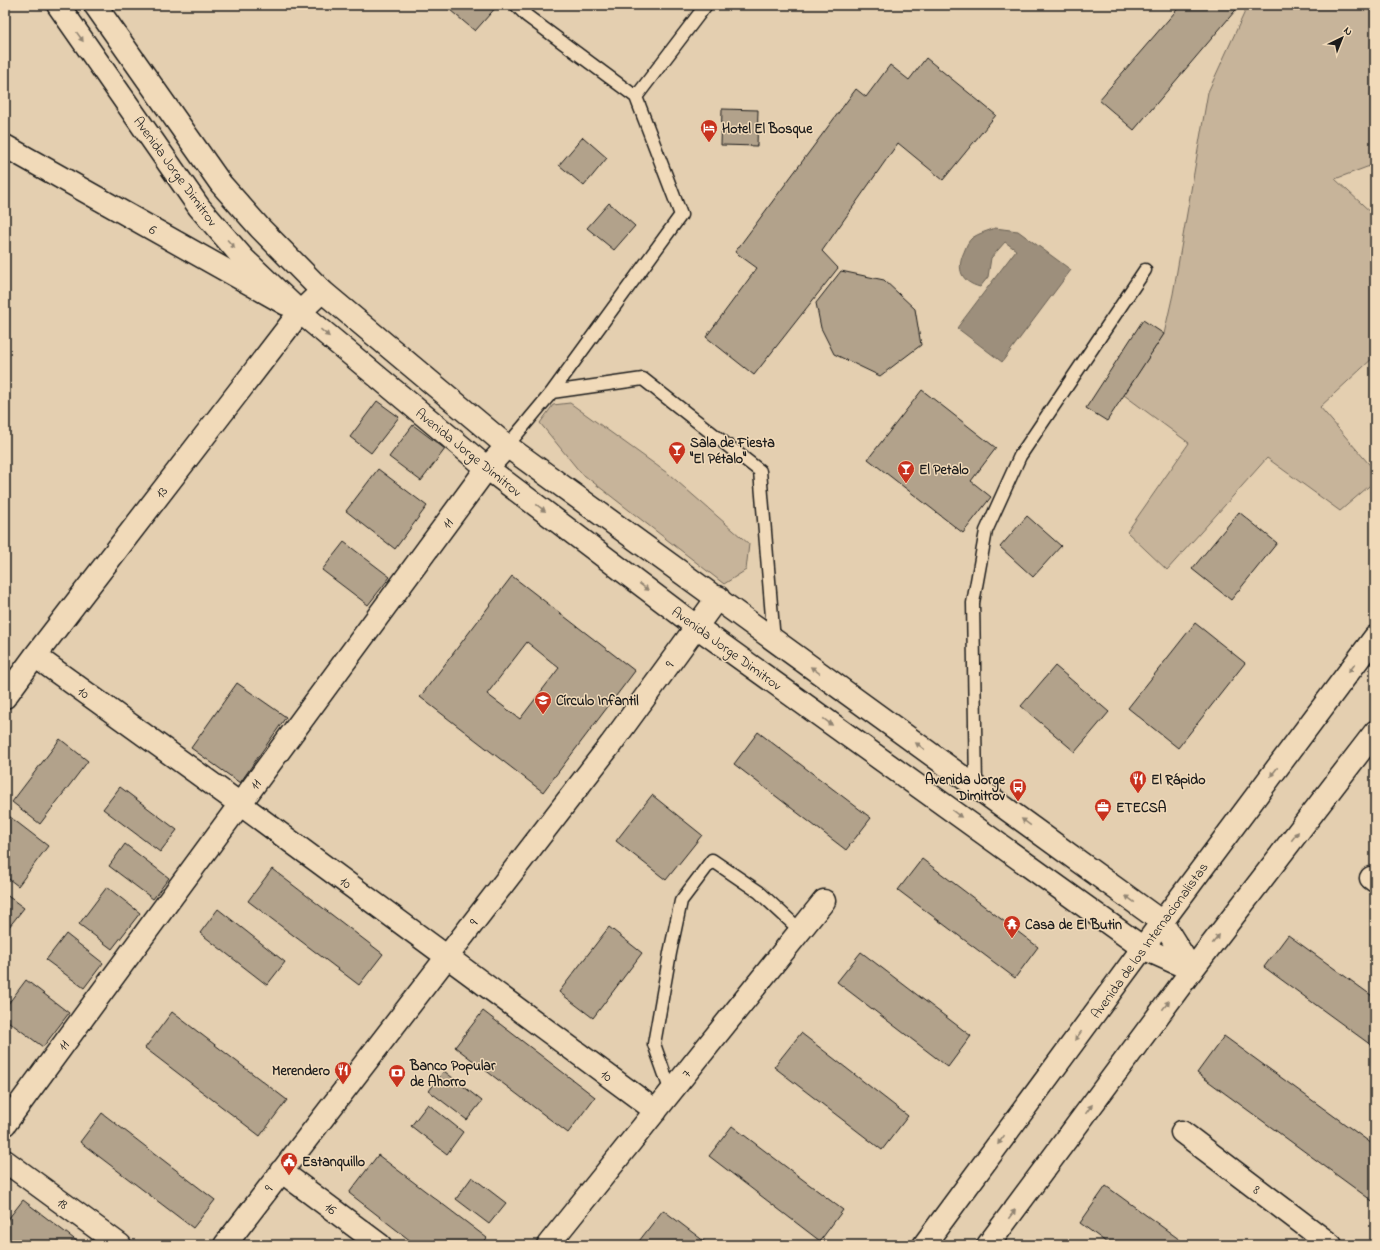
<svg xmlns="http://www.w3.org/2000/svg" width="1380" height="1250" viewBox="0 0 1380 1250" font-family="'Indie Flower',sans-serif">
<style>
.green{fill:#c7b49a;stroke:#72685b}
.water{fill:#9d8f7b;stroke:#696155}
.building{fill:#b2a28b;stroke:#1c1c1c;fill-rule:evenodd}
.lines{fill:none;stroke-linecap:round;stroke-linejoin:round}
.lane-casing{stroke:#1c1c1c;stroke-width:15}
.street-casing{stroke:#1c1c1c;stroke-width:25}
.secondary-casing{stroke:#1c1c1c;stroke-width:25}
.highway-casing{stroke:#1c1c1c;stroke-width:25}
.lane{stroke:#f1dab9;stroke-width:12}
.street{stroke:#f1dab9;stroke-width:22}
.secondary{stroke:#f1dab9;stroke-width:22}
.highway{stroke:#f1dab9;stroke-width:22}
.oneway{fill:#918472}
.labels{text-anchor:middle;stroke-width:3;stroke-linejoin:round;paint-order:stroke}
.poi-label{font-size:14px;font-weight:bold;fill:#1c1c1c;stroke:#f1dab9;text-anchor:start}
.street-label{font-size:14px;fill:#1c1c1c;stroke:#f1dab9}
</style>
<rect width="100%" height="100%" fill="#e4cfb0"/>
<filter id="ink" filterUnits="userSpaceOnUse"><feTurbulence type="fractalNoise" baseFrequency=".025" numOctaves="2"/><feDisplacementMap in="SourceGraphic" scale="8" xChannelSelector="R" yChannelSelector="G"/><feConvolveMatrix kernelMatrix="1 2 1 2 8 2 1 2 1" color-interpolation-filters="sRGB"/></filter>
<g filter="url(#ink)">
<path class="green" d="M 1248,5 L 1375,5 L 1375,164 L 1335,179 L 1375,216 L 1375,356 L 1320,407 L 1375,471 L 1375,481 L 1340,511 L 1267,458 L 1167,570 L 1127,532 L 1189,443 L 1124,395 L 1164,334 L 1173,294 L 1208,92 Z
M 570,403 L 670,475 L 749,544 L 746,570 L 724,584 L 580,472 L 540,423 L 553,405 Z"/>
<path class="water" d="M 995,228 L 1018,231 L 1071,270 L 1002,362 L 957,328 L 1016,250 L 1005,242 L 991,258 L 988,277 L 980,287 C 961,282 956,269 964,252 C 966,247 968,241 972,238 C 979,233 988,231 995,228 Z"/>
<path class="building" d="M 444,5 L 498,5 L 475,31 Z
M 1181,5 L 1240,5 L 1134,130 L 1099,100 Z
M 926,58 L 996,115 L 943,180 L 898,143 L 822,251 L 838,268 L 754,375 L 706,337 L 757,268 L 735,252 L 856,89 L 866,97 L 890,65 L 909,80 Z
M 722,109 L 758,110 L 757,146 L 721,145 Z
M 583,137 L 607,158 L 584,186 L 559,165 Z
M 609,203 L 635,226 L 614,250 L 587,228 Z
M 841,271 L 884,280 L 915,309 L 921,345 L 880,376 L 834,354 L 821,328 L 816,303 Z
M 1143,320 L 1164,334 L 1107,421 L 1086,408 Z
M 922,390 L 996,448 L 971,481 L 991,497 L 963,533 L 868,459 Z
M 377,401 L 399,417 L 371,453 L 350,437 Z
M 413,425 L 445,449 L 421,481 L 389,457 Z
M 378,469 L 427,506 L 395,549 L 346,511 Z
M 1239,512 L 1277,543 L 1231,600 L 1192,569 Z
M 1027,516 L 1061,546 L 1033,577 L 1000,547 Z
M 344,542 L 390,577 L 368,605 L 322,570 Z
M 512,576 L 635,671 L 543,792 L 420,697 ZM 527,642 L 559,668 L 520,719 L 487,694 Z
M 1195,623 L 1245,663 L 1178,748 L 1128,708 Z
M 1055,666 L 1109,712 L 1075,752 L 1021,706 Z
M 237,683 L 286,717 L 240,783 L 191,748 Z
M 758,732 L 871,818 L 846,850 L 734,764 Z
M 60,739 L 88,761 L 40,824 L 12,802 Z
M 120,787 L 177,830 L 160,852 L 103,809 Z
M 652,795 L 702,835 L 666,880 L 616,841 Z
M 5,813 L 48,846 L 18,886 L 5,876 Z
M 125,844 L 169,878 L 153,899 L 109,866 Z
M 922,859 L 1038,947 L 1015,978 L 898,890 Z
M 272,869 L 383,954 L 359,985 L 248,901 Z
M 107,887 L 140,913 L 112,949 L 79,924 Z
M 5,894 L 24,908 L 5,932 Z
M 218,909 L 285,962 L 267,985 L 200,933 Z
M 609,927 L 642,953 L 593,1018 L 559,992 Z
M 66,934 L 103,963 L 84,988 L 46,960 Z
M 1288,935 L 1375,998 L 1375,1048 L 1264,967 Z
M 861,952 L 971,1036 L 948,1067 L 837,982 Z
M 26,980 L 69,1013 L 43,1047 L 5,1019 L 5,1008 Z
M 483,1011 L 595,1097 L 568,1133 L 455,1047 Z
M 172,1012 L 287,1100 L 260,1136 L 145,1048 Z
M 801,1033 L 908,1116 L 882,1150 L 774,1067 Z
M 1224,1036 L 1375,1146 L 1375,1203 L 1197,1073 Z
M 444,1071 L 482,1101 L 467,1120 L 429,1091 Z
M 428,1104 L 463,1132 L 447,1154 L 411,1126 Z
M 102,1113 L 215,1200 L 193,1228 L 80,1142 Z
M 732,1126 L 843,1210 L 820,1241 L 709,1156 Z
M 378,1155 L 487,1238 L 481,1245 L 416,1245 L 349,1193 Z
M 472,1177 L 506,1203 L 489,1224 L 456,1199 Z
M 1106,1186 L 1187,1245 L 1110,1245 L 1080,1223 Z
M 23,1200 L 82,1245 L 16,1245 L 5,1237 L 5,1223 Z
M 663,1210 L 709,1245 L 636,1245 Z"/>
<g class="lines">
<defs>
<path id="lane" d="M 516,5 L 527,16 L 636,97 L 681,215 L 552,392
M 636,97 L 706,5
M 507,446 L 552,392 L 643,379 L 760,471 L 774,641
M 976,786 L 973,603 L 986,531 L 1020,456 L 1145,270
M 671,1092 L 654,1044 L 670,953 L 681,901 L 712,860 L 759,892 L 801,931"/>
<path id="street" d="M 5,146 L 286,304
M 35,656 L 240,804 L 656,1111
M 5,697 L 35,656 L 300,312 L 322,291
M 1371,878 L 1375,881
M 5,1124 L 487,468 L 507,446
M 1182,1132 L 1331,1245
M 5,1161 L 120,1245
M 281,1171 L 380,1245
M 225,1245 L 611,744 L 718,597
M 548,1245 L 824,901"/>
<path id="secondary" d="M 58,5 L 199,207 L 243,258 L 300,312 L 487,468 L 697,627 L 1143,948 L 1192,970
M 95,5 L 221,184 L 260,228 L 322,291 L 507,446 L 1162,922 L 1192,970"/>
<path id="highway" d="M 924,1245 L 1162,922 L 1375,637
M 988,1245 L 1192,970 L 1375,732"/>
</defs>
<use href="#lane" class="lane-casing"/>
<use href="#street" class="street-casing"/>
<use href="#secondary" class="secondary-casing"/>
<use href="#highway" class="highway-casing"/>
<use href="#lane" class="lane"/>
<use href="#street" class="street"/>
<use href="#secondary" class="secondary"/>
<use href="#highway" class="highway"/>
</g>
<defs><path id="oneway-solid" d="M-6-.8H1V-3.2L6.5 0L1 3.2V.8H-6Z"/></defs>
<g class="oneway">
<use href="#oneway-solid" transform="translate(80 37) rotate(55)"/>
<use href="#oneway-solid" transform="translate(231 244) rotate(49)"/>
<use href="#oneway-solid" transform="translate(325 333) rotate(40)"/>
<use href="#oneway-solid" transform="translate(541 508) rotate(37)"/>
<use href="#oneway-solid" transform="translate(644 587) rotate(37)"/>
<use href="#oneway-solid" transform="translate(1352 668) rotate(127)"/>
<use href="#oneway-solid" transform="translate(815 670) rotate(-144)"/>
<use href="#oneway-solid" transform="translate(828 722) rotate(36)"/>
<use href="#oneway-solid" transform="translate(920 746) rotate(-144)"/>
<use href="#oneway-solid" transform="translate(1274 772) rotate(127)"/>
<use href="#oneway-solid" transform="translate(957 814) rotate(36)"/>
<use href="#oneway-solid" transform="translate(1026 822) rotate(-144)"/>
<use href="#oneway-solid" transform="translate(1295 836) rotate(-52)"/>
<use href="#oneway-solid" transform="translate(1130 899) rotate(-144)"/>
<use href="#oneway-solid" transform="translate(1216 939) rotate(-52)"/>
<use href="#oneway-solid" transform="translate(1166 1005) rotate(-53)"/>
<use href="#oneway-solid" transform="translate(1078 1036) rotate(126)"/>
<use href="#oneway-solid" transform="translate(1089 1109) rotate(-54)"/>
<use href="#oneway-solid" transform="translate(1001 1140) rotate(126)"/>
<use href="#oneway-solid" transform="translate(1012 1214) rotate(-53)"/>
</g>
</g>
<defs>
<symbol id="hotel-pin" viewBox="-11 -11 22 30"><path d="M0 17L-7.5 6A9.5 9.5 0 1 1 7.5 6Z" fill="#c8321e" stroke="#f1dab9"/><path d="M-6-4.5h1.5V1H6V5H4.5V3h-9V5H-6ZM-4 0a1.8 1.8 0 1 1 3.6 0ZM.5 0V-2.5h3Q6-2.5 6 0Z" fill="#fff"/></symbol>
<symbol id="bar-pin" viewBox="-11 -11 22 30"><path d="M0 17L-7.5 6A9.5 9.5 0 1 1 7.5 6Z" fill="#c8321e" stroke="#f1dab9"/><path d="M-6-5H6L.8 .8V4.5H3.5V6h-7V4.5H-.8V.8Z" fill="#fff"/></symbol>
<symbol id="school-pin" viewBox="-11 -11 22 30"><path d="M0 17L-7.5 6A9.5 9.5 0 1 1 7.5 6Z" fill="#c8321e" stroke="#f1dab9"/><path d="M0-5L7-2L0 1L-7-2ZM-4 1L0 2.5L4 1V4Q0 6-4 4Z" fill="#fff"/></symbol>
<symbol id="restaurant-pin" viewBox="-11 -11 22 30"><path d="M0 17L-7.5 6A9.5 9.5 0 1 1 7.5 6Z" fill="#c8321e" stroke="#f1dab9"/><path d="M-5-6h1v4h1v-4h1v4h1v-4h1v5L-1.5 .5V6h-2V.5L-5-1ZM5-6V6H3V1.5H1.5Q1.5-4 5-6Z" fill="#fff"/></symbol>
<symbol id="bus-pin" viewBox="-11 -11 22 30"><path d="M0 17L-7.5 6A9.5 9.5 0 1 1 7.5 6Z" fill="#c8321e" stroke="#f1dab9"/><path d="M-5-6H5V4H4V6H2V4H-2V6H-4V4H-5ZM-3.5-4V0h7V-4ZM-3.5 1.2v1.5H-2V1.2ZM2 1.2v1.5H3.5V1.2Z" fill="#fff"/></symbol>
<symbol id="office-pin" viewBox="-11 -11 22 30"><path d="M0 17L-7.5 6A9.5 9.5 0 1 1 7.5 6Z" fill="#c8321e" stroke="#f1dab9"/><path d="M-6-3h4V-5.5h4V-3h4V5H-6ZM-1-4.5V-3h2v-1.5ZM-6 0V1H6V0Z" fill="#fff"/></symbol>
<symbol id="temple-pin" viewBox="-11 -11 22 30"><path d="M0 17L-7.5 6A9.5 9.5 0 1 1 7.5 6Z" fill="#c8321e" stroke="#f1dab9"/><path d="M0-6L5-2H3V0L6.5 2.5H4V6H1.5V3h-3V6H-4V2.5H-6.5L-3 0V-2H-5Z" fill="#fff"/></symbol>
<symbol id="bank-pin" viewBox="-11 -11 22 30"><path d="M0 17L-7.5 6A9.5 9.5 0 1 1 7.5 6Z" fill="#c8321e" stroke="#f1dab9"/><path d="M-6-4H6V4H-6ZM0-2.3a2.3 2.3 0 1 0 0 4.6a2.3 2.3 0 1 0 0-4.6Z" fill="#fff"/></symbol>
<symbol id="civic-pin" viewBox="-11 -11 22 30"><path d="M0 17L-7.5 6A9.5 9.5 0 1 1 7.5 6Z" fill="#c8321e" stroke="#f1dab9"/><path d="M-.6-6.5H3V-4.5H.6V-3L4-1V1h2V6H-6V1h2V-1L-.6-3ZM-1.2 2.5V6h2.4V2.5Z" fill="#fff"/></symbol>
</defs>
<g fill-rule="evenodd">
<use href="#hotel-pin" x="699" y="118" width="20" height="27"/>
<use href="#bar-pin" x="667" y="440" width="20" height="27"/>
<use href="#bar-pin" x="896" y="459" width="20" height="27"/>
<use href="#school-pin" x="533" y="690" width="20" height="27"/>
<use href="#restaurant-pin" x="1128" y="769" width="20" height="27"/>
<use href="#bus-pin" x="1008" y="777" width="20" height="27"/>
<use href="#office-pin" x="1093" y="797" width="20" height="27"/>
<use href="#temple-pin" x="1002" y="914" width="20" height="27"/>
<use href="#restaurant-pin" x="333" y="1060" width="20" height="27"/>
<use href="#bank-pin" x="387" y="1063" width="20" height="27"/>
<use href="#civic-pin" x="279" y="1151" width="20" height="27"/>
</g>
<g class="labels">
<g class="poi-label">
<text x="722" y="133">Hotel El Bosque</text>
<text x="690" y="447">Sala de Fiesta<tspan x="690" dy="16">"El Pétalo"</tspan></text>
<text x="919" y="474">El Petalo</text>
<text x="556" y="705">Círculo Infantil</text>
<text x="1005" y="784" text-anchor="end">Avenida Jorge<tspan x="1005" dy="16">Dimitrov</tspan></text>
<text x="1151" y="784">El Rápido</text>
<text x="1116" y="812">ETECSA</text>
<text x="1025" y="929">Casa de El Butin</text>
<text x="410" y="1070">Banco Popular<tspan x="410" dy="16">de Ahorro</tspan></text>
<text x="330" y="1075" text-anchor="end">Merendero</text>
<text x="302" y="1166">Estanquillo</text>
</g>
<g class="street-label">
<text transform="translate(176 171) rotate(54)" y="5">Avenida Jorge Dimitrov</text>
<text transform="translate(153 229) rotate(29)" y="5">6</text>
<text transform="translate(469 452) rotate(39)" y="5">Avenida Jorge Dimitrov</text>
<text transform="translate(161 492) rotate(-52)" y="5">13</text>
<text transform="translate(447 523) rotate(-54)" y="5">11</text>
<text transform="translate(727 648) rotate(36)" y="5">Avenida Jorge Dimitrov</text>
<text transform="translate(669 664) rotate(-54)" y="5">9</text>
<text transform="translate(84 692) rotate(36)" y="5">10</text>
<text transform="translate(255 784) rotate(-54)" y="5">11</text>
<text transform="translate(346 882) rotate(36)" y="5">10</text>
<text transform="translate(473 922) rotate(-52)" y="5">9</text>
<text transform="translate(1149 940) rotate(-54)" y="5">Avenida de los Internacionalistas</text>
<text transform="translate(63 1045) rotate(-54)" y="5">11</text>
<text transform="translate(686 1073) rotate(-51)" y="5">7</text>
<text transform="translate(607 1075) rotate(37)" y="5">10</text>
<text transform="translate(268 1188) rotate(-53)" y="5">9</text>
<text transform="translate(1257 1189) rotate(37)" y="5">8</text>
<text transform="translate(63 1203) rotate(36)" y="5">18</text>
<text transform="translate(331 1208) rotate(37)" y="5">16</text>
</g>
</g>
<rect width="1380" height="1250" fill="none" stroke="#f1dab9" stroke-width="20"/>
<rect x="10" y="10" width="1360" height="1230" fill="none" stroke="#1c1c1c" stroke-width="1.5" filter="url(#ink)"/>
<g transform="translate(1342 38) rotate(43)" stroke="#f1dab9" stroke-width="3" paint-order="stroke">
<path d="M0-3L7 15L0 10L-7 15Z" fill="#1c1c1c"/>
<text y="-6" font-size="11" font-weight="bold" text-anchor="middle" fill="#1c1c1c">N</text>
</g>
</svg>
